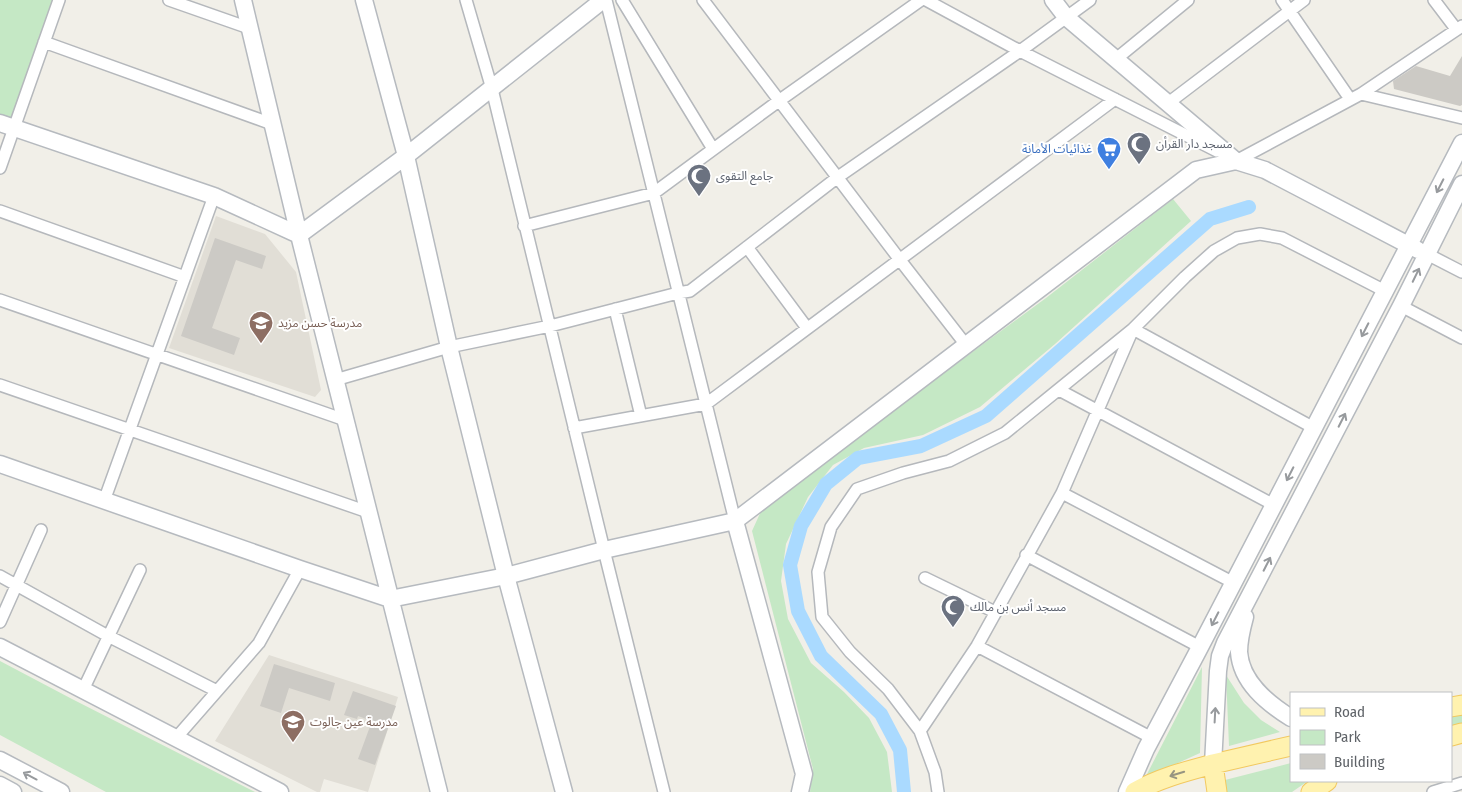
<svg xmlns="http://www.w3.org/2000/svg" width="1462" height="792" viewBox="0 0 1462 792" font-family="'Fira Sans Condensed','Noto Sans Arabic',sans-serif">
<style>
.education{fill:#e1ded6}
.green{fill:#c5e8c5}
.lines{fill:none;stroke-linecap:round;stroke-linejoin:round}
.canal{stroke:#aadaff;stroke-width:14}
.building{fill:#cccac5}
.street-casing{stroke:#b5b8bc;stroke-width:14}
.secondary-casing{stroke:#b6babf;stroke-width:19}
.primary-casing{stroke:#f2c960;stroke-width:21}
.street{stroke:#fff;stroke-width:11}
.secondary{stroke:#fff;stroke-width:16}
.primary{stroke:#fff2af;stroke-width:19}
.oneway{stroke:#979a9d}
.oneway2{stroke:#979581}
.labels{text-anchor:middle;stroke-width:4;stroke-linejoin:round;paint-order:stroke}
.worship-label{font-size:12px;fill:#5b616d;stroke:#fff;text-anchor:start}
.shop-label{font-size:12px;fill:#366cbe;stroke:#fff;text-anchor:end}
.education-label{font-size:12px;fill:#785e54;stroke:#fff;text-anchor:start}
</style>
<rect width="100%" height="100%" fill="#f1efe8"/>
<path class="education" d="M 216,216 L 265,234 L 296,272 L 321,390 L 315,397 L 169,348 Z
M 269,655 L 398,697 L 368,792 L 324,779 L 320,792 L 317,792 L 215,741 Z"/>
<path class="green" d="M 0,0 L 54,0 L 11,119 L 0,115 Z
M 1173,199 L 1191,221 L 1055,344 L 980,407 L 923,435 L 864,448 L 833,465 L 808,497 L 786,544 L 781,581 L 788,619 L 811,663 L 844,692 L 869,718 L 887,752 L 892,792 L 810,792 L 813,769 L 752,531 L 762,509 L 851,441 L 1046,298 Z
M 0,661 L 72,699 L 255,792 L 106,792 L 0,735 Z
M 1202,667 L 1200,753 L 1145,778 Z
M 1226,675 L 1244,703 L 1261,720 L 1280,732 L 1229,746 Z
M 1462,712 L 1462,724 L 1451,727 L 1451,715 Z
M 1291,763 L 1291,781 L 1308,781 L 1292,792 L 1227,792 L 1225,780 Z"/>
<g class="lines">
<path class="canal" d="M 904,792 L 900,750 L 881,714 L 821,656 L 798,611 L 790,565 L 801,526 L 826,484 L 858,458 L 921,446 L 986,416 L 1210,219 L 1249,207"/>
</g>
<path class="building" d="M 1462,56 L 1462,105 L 1460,106 L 1394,89 L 1393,81 L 1416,66 L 1450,76 Z
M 215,238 L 266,256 L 262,269 L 236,260 L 212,328 L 240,338 L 234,355 L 181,336 Z
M 274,664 L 335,683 L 330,701 L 289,688 L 281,713 L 260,706 Z
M 353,691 L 396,706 L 375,765 L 358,759 L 372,721 L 358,716 L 357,719 L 344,715 Z"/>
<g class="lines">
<defs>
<path id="street" d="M 169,0 L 249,28
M 466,0 L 492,89 L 604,550 L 664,792
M 606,0 L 735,521
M 622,0 L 713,149
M 703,0 L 900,260 L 966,345
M 926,0 L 1020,51 L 1217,151
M 1282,0 L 1350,99
M 1434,0 L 1456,29
M 44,42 L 272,124
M 1116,59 L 1188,0
M 1361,94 L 1462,118
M 1167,104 L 1304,0
M 1234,160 L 1236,161 L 1361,94 L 1462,26
M 0,168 L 59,0
M 0,211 L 185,277
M 524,226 L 654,193 L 780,100 L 921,0
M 747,247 L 807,328
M 1427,254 L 1462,272
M 0,300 L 345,420
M 1401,306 L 1462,338
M 615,309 L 641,416
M 335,380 L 449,347 L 550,326 L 678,293 L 690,291 L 838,177 L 1020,51 L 1090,0
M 0,385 L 368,512
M 1059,390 L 1274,505
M 574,428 L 706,404 L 1115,99
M 1062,493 L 1234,583
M 104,501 L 214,196
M 1026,555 L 1200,647
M 0,576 L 108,636 L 217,691
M 925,578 L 995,612
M 0,622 L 41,530
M 977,646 L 1152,738
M 83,690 L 140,570
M 920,731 L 977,646 L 1062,493 L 1133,329 L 1314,428
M 176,738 L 259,643 L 300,569
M 938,792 L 935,772 L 920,731 L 888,689 L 850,652 L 822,617 L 818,572 L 831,527 L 857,489 L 903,473 L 949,461 L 1005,433 L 1133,329 L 1185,277 L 1214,251 L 1237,238 L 1260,234 L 1282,238 L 1385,291
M 1433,792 L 1462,783"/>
<path id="secondary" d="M 243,0 L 299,235 L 439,792
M 364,0 L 406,156 L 449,347 L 506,576 L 564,792
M 1053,0 L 1066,17 L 1236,161 L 1265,170 L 1418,250
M 0,123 L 214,196 L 299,235 L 406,156 L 603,0
M 0,464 L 300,569 L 390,599 L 506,576 L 604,550 L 735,521 L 1196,170 L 1236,161
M 735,521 L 804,774 L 800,792
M 1245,617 C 1242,628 1239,640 1239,652 C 1241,682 1267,703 1291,718
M 0,647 L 280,792
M 0,760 L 61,792
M 1213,764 L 1218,671 L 1220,656 L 1225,643 L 1401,306 L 1462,184
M 0,785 L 13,792
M 1127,792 L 1146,749 L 1198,651 L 1462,143"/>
<path id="primary" d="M 1451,707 L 1462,705
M 1451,736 L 1462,733
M 1213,764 L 1291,746
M 1135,792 C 1159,778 1187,771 1213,764 L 1217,792
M 1311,792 L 1327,781"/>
</defs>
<use href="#street" class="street-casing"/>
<use href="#secondary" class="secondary-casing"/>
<use href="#primary" class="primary-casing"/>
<use href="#street" class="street"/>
<use href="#secondary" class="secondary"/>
<use href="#primary" class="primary"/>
</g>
<defs><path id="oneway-shaft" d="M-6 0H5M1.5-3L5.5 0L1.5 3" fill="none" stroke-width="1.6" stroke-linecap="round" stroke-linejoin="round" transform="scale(1.25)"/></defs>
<g class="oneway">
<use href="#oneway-shaft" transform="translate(1440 186) rotate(117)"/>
<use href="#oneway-shaft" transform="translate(1416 275) rotate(-64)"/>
<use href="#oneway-shaft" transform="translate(1365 330) rotate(117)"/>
<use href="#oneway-shaft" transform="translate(1342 420) rotate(-63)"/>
<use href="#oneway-shaft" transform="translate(1290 474) rotate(117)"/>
<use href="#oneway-shaft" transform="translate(1267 564) rotate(-63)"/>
<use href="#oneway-shaft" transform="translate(1215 619) rotate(117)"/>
<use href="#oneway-shaft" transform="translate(1215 715) rotate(-87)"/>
<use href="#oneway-shaft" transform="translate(30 776) rotate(-152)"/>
</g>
<use class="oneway2" href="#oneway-shaft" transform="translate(1177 774) rotate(163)"/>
<defs>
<symbol id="mosque-pin" viewBox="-11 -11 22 30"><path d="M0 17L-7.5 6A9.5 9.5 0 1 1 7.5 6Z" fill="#6b7280" stroke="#fff"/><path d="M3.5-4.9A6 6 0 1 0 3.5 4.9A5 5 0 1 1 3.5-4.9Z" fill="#fff"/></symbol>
<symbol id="supermarket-pin" viewBox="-11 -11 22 30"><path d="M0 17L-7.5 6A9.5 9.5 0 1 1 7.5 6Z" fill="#3f7fe0" stroke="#fff"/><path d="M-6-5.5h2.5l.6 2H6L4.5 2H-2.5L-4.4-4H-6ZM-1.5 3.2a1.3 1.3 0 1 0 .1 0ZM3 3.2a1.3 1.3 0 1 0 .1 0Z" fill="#fff"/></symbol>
<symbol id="school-pin" viewBox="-11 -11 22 30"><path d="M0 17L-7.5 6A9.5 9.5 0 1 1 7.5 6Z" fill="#8d6e63" stroke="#fff"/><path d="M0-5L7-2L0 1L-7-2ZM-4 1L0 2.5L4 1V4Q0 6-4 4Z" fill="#fff"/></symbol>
</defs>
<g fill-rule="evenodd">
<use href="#mosque-pin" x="1125" y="130" width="28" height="38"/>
<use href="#supermarket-pin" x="1095" y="135" width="28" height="38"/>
<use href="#mosque-pin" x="685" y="162" width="28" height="38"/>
<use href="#school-pin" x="247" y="309" width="28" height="38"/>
<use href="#mosque-pin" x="939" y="593" width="28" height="38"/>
<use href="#school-pin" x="279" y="708" width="28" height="38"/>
</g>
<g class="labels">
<g class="worship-label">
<text x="1156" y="148">مسجد دار القرأن</text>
<text x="716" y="180">جامع التقوى</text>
<text x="970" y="611">مسجد أنس بن مالك</text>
</g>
<g class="shop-label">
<text x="1092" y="153">غذائيات الأمانة</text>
</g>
<g class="education-label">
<text x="278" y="327">مدرسة حسن مزيد</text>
<text x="310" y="726">مدرسة عين جالوت</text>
</g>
</g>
<rect x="1290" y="692" width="162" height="90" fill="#ffffff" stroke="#bfc1c3"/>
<rect x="1300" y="708" width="25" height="8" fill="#fff2af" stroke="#bfc1c3"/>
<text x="1334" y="717" font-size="15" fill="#5f6368">Road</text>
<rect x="1300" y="730" width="25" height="15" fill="#c5e8c5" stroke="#bfc1c3"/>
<text x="1334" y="742" font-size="15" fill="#5f6368">Park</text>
<rect x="1300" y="754" width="25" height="15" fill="#cccac5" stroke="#bfc1c3"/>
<text x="1334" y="767" font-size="15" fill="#5f6368">Building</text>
</svg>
